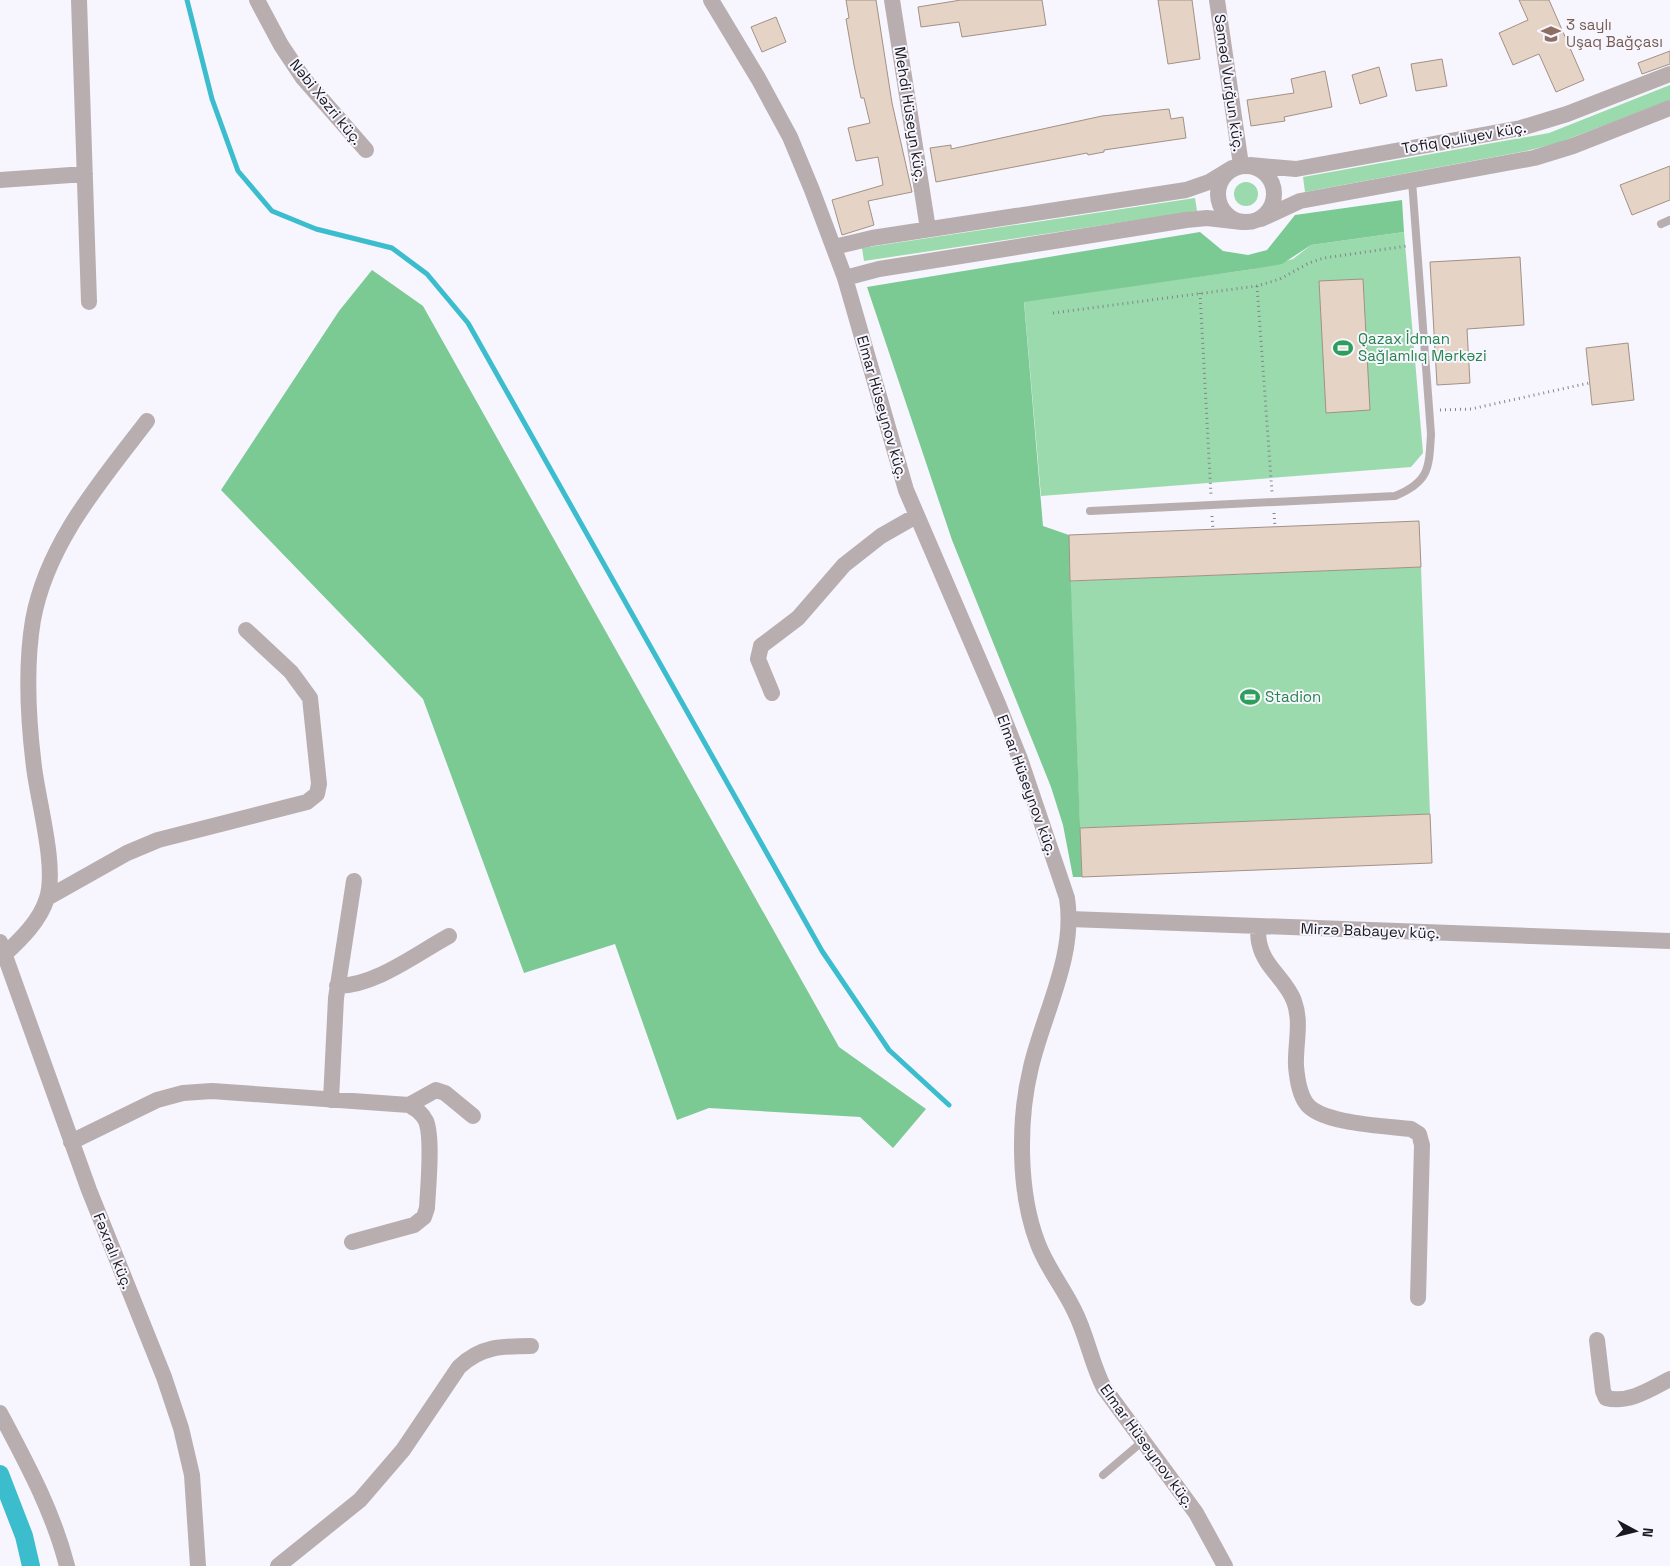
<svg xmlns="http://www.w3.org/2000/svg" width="1670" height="1566" viewBox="0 0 1670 1566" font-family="'Space Grotesk',sans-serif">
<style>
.green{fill:#9bdaad}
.forest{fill:#7bca94}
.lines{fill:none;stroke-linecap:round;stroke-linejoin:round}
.stream{stroke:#3cbdce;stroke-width:5}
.canal{stroke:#3cbdce;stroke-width:18}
.building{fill:#e5d3c6;stroke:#a29185}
.path{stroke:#86848c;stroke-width:3;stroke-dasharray:1 4;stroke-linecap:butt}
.service{stroke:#b8aeaf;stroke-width:8}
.minor{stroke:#b8aeaf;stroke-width:16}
.labels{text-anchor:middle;stroke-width:4;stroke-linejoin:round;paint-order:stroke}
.education-label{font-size:15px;fill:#785e54;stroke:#f7f5fd;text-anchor:start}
.street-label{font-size:15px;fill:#1a181f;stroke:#f7f5fd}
.leisure-label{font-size:15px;fill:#27864d;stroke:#f7f5fd;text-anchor:start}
</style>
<rect width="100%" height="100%" fill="#f7f5fd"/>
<path class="green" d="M 1670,85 L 1670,100 L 1558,143 L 1526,151 L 1305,192 L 1303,177 L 1549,133 Z
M1234 194a12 12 0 1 1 24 0a12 12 0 1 1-24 0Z
M 1195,198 L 1197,211 L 864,261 L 862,248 Z
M 1404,232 L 1423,453 L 1411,467 L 1041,496 L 1024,301 L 1254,269 L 1293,259 L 1311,245 Z
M 1421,567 L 1430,814 L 1080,828 L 1070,581 Z"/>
<path class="forest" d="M 1402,200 L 1404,232 L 1311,245 L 1282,264 L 1254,269 L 1024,302 L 1043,526 L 1069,535 L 1082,877 L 1073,877 L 1063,825 L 1051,787 L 952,540 L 867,287 L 1200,232 L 1223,251 L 1248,255 L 1267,250 L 1295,215 Z
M 372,270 L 423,306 L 839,1047 L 926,1109 L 893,1148 L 860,1117 L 709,1108 L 677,1120 L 615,944 L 524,973 L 423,699 L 221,490 L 339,311 Z"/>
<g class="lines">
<path class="stream" d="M 187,0 L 212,99 L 238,171 L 272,211 L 316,229 L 392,248 L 427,274 L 468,323 L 822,951 L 889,1050 L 949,1105"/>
<path class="canal" d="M 0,1474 L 24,1536 L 31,1566"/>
</g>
<path class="building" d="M 846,0 L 876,0 L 892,103 L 912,192 L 868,201 L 874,225 L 842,235 L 832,200 L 883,185 L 878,157 L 856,161 L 848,128 L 870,123 L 864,98 L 861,98 L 854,65 L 846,19 L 849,18 Z
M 961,0 L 1042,0 L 1046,25 L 962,37 L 959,22 L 921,27 L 918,7 Z
M 1158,0 L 1192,0 L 1200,59 L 1168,64 Z
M 1519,0 L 1549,0 L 1584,80 L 1556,92 L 1539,54 L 1513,65 L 1499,33 L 1528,20 Z
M 776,17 L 786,42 L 762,52 L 751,27 Z
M 1670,51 L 1670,64 L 1642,74 L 1638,63 Z
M 1442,59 L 1447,86 L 1416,91 L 1411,64 Z
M 1379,67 L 1387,96 L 1360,104 L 1352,75 Z
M 1325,71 L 1332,107 L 1284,117 L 1285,121 L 1251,126 L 1247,100 L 1294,93 L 1291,79 Z
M 1169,109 L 1171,119 L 1183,117 L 1186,138 L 1104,150 L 1104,152 L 1088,155 L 1087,153 L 936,182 L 930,148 L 951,145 L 951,149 L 1102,116 Z
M 1670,166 L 1670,200 L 1632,215 L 1620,185 Z
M 1520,257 L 1524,325 L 1467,329 L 1470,383 L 1437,385 L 1430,262 Z
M 1363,279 L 1370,410 L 1326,413 L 1319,281 Z
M 1628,343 L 1634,400 L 1592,405 L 1586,348 Z
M 1419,521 L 1421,567 L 1070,581 L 1069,535 Z
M 1430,814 L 1432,863 L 1082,877 L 1080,828 Z"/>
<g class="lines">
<path class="path" d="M 1257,286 L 1272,492
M 1200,293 L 1211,495
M 1053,313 L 1257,286 L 1280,279 L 1309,263 L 1324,258 L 1407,246
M 1440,410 L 1471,409 L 1589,383
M 1274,513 L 1275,527
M 1212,516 L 1213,529"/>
<path class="service" d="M 1661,224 L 1670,220
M 1090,511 L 1395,496 C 1429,482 1429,469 1431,434 L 1412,181
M 1103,1475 L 1143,1441"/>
<path class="minor" d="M 79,0 L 89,302
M 257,0 L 281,45 L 303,78 L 366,150
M 711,0 L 758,78 L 790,137 L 812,190 L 845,278 L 906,490 L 998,704 L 1020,759 L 1067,898 C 1076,956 1044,1012 1031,1067 C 1018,1120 1018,1193 1038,1244 C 1047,1268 1063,1287 1074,1310 C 1087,1335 1091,1363 1104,1388 L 1196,1513 L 1225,1566
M 892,0 L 928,229
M 1217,0 L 1241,165
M 1250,165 L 1296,169 L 1521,128 L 1567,114 L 1670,74
M1218 194a28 28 0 1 1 56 0a28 28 0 1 1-56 0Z
M 0,180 L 85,174
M 1261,219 L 1300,201 L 1534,158 L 1573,146 L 1670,108
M 834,247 L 872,238 L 1186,190 L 1209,182 L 1232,168
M 845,278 L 879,269 L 1186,220 L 1207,218 L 1242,222
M 772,693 L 758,659 L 761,646 L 798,618 L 844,565 L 881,536 L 916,516
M 47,898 L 127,853 L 158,840 L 307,802 L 317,794 L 319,784 L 310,698 L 291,672 L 246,630
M 1070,919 L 1670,941
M 1258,927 C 1258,933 1258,940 1260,946 C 1265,967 1287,981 1294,1001 C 1302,1022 1295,1045 1296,1066 C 1297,1078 1299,1093 1306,1103 C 1320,1124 1387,1126 1411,1129 L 1419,1134 L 1422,1145 L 1418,1298
M 0,942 L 89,1190 L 164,1377 L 181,1428 L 192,1475 L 198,1566
M 4,955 C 21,939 40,921 47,898 C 57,867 38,801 34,767 C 28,719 25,668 33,620 C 47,543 101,481 147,421
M 337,986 C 375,986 416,954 449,936
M 331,1100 L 336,998 L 354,881
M 409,1105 L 436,1090 L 445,1093 L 473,1116
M 71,1142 L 157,1100 L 183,1093 L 212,1091 L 409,1105 C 417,1110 422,1113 426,1121 C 433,1138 428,1188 427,1208 L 424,1217 L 414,1225 L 352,1242
M 1597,1340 L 1603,1391 L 1606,1398 C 1628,1404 1651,1389 1670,1379
M 0,1413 C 26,1462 53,1511 67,1566
M 278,1566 L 360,1500 L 403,1450 L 459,1367 C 481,1346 502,1346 531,1346"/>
</g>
<defs>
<symbol id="school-bare" viewBox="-9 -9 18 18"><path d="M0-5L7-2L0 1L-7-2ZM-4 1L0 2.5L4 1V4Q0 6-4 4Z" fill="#8d6e63" stroke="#f7f5fd" stroke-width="2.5" paint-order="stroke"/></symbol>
<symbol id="stadium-bare" viewBox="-9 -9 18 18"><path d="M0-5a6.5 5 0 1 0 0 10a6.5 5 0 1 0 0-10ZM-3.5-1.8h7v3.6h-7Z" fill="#2e9e5b" stroke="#f7f5fd" stroke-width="2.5" paint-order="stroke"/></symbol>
</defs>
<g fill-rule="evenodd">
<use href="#school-bare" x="1537" y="20" width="28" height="28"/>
<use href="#stadium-bare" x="1329" y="334" width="28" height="28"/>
<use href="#stadium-bare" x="1236" y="683" width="28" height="28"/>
</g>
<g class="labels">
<g class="education-label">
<text x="1566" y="30">3 saylı<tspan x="1566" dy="17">Uşaq Bağçası</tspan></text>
</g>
<g class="street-label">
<text transform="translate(1229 83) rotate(82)" y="5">Səməd Vurğun küç.</text>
<text transform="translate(326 102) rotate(51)" y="5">Nəbi Xəzri küç.</text>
<text transform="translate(910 114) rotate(81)" y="5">Mehdi Hüseyn küç.</text>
<text transform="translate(1464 138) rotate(-10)" y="5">Tofiq Quliyev küç.</text>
<text transform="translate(882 407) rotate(74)" y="5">Elmar Hüseynov küç.</text>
<text transform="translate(1027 785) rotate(70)" y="5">Elmar Hüseynov küç.</text>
<text transform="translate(1370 931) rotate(2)" y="5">Mirzə Babayev küç.</text>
<text transform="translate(113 1251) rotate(68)" y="5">Fəxralı küç.</text>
<text transform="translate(1147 1446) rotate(54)" y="5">Elmar Hüseynov küç.</text>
</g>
<g class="leisure-label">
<text x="1358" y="344">Qazax İdman<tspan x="1358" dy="17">Sağlamlıq Mərkəzi</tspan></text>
<text x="1265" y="702">Stadion</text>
</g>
</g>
<g transform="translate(1635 1531) rotate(97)" stroke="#f7f5fd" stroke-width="4" paint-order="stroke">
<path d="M0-4L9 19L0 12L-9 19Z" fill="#1a181f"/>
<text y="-8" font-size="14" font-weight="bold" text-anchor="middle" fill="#1a181f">N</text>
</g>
</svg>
